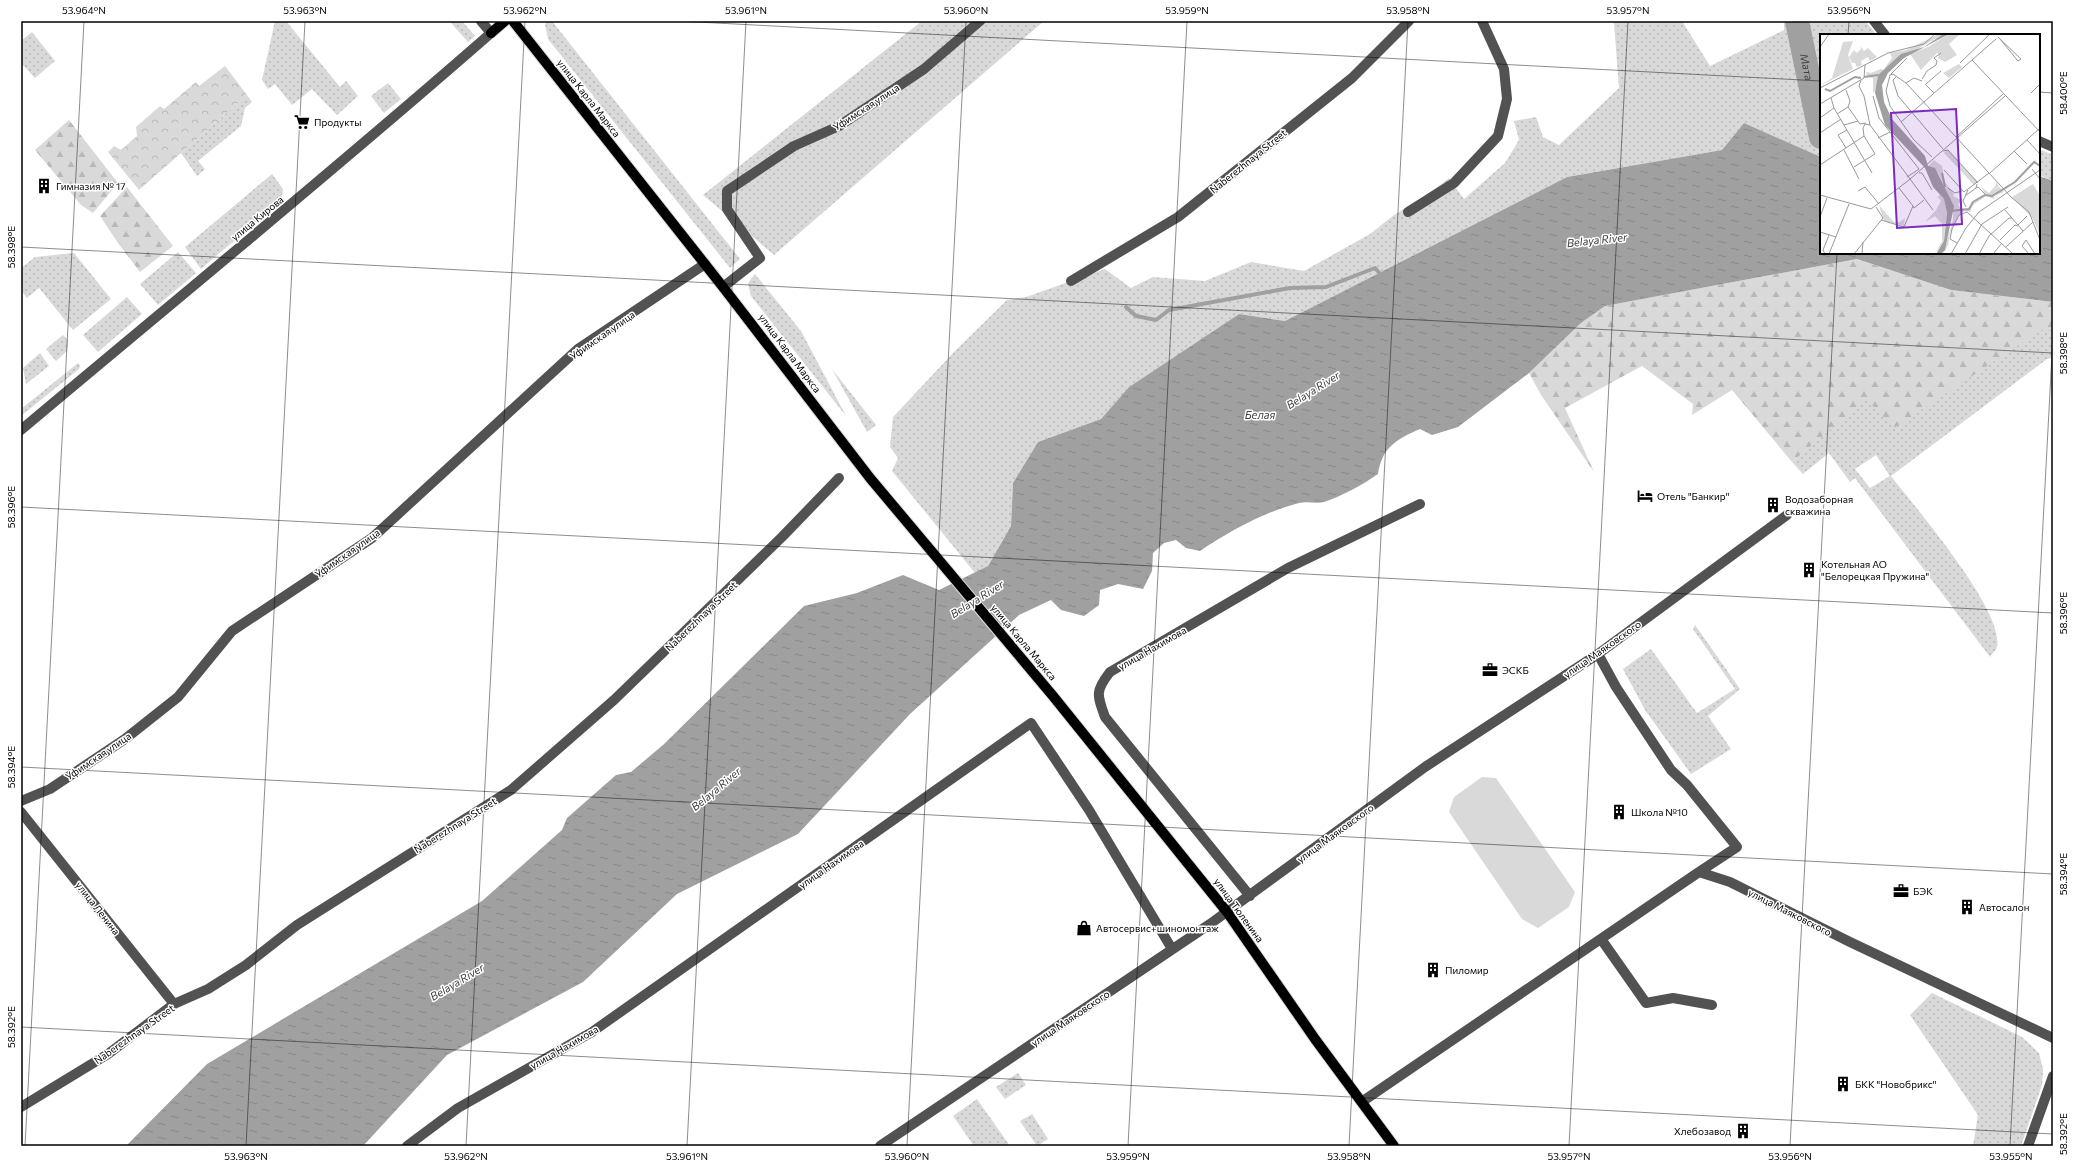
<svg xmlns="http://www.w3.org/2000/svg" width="2074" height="1167" viewBox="0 0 2074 1167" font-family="Commissioner,sans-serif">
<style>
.grass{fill:url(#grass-dots);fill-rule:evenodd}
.forest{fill:url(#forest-firs)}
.park{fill:url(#park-crowns)}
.pitch{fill:#d9d9d9}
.water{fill:url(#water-ripples)}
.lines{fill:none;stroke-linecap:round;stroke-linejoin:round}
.stream{stroke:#a0a0a0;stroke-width:4}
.river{stroke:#a0a0a0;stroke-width:24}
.major-casing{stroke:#dbdbdb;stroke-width:12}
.minor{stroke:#525252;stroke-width:10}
.major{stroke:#000;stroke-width:10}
.ticks{fill:none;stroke:#000;stroke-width:1;stroke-opacity:0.45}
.labels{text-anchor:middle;stroke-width:3;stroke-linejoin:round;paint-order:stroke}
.street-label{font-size:10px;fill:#000;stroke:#fff}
.poi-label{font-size:10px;fill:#000;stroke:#fff;text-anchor:start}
.water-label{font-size:11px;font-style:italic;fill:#414141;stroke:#fff}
.inset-river{fill:none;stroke:#a0a0a0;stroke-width:2}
.inset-road{fill:none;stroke:#999;stroke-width:1}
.view{fill:#7b2cbf;fill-opacity:0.15;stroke:#7b2cbf;stroke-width:2}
.inset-edge{fill:none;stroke:#000;stroke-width:2}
.neatline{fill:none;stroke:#000;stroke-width:1.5}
.ticks-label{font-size:10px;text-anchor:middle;fill:#000}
</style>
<defs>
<pattern id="grass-dots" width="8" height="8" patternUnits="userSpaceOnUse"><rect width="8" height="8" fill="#d9d9d9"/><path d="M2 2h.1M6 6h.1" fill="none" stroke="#b8b8b8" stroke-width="1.8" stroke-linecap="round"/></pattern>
<pattern id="forest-firs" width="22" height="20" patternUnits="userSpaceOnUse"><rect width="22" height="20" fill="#d9d9d9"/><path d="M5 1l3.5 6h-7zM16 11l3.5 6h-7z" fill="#b8b8b8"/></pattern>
<pattern id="park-crowns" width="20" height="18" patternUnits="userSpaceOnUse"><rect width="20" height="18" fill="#d9d9d9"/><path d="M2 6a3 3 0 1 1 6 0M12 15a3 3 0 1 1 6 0" fill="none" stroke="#b8b8b8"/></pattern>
<pattern id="water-ripples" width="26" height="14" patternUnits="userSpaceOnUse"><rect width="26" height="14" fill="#a0a0a0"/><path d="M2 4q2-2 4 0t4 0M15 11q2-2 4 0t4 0" fill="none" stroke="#888"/></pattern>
</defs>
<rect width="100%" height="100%" fill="#fff"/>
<path class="grass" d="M 275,21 L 286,21 L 340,87 L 346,81 L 358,96 L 337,115 L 312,89 L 292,105 L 275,84 L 268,89 L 262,80 Z
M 454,21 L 462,21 L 475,36 L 468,42 L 451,23 Z
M 548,21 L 552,21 L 740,259 L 730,268 L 548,39 L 545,24 Z
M 922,21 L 1044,21 L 774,255 L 703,195 Z
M 1610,21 L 1682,21 L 1710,66 L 1784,30 L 1784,21 L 1865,21 L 1877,35 L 1821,35 L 1821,157 L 1744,123 L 1722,150 L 1567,177 L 1285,321 L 1239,314 L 1129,387 L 1101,419 L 1038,442 L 1013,483 L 1011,526 L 988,566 L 975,573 L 892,471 L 898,458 L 890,447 L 893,417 L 955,351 L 1007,300 L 1026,297 L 1105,269 L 1131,288 L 1153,277 L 1205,281 L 1251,262 L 1304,271 L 1370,234 L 1394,215 L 1424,197 L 1449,178 L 1464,199 L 1505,163 L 1519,140 L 1514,121 L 1536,117 L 1543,137 L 1559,145 L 1619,88 L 1614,23 Z
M 32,32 L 55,61 L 35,78 L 21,63 L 21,41 Z
M 388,83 L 401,99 L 384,113 L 371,96 Z
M 247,95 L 252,102 L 245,108 L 241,126 L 198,161 L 205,169 L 197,176 L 181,153 Z
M 2039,149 L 2053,155 L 2053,181 L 2039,175 Z
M 272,174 L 283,189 L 281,201 L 201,269 L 185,247 Z
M 178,252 L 196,273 L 158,305 L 140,284 Z
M 74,253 L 111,299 L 73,330 L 39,288 L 27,298 L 21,290 L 21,268 L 35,257 Z
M 755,274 L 801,331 L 846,416 L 751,296 L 748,283 Z
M 127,297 L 142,314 L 98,352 L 83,335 Z
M 2041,330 L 2053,330 L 2053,358 L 2047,359 L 1891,476 C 1914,506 2005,611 1997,647 C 1996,650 1992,654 1990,657 L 1855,478 L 1850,482 L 1829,453 L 1803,474 L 1792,462 L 1866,398 ZM 1876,455 L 1890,476 L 1870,488 L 1855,469 Z
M 63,335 L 68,340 L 67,351 L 56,361 L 46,349 Z
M 40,353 L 49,366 L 26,384 L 23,368 Z
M 78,363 L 80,365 L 79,369 L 21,416 L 21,409 Z
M 832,369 L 876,425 L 867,432 Z
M 1695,625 L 1740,689 L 1708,716 L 1731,749 L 1691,774 L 1645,710 L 1623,669 L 1651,649 L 1697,713 L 1735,689 L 1693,629 Z
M 1932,993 L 2022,1037 L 2039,1053 L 2043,1069 L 2042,1085 L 2021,1146 L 1973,1146 L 1978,1115 L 1910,1015 Z
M 1018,1073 L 1026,1085 L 1005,1099 L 996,1087 Z
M 977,1099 L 1010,1146 L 974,1146 L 953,1116 Z
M 1032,1114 L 1048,1139 L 1037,1146 L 1020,1121 Z"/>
<path class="forest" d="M 69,120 L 118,183 L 93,213 L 81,205 L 35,150 Z
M 127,187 L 173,246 L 140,272 L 118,243 L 100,216 Z
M 1857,259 L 1951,290 L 2053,302 L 2053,330 L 2041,330 L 1894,428 L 1866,399 L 1792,462 L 1732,390 L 1692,415 L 1693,404 L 1642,366 L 1565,408 L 1594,472 L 1541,395 L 1529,373 L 1581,323 L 1605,306 Z"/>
<path class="park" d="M 225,66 L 247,95 L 139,190 L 108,152 L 114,146 L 121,150 L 137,136 L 136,127 L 160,106 L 164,109 L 196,82 L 199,86 Z"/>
<path class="pitch" d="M 1482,777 L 1496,778 L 1575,892 L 1569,907 L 1538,928 L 1522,919 L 1449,812 L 1454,797 Z"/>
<path class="water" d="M 1744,123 L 1821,157 L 1821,253 L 2039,253 L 2039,176 L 2053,181 L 2053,302 L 1951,290 L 1857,259 L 1605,306 L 1581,323 L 1529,373 L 1458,427 L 1432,435 L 1420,429 C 1397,439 1382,447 1378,474 C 1364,484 1340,497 1324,502 C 1316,504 1307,501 1299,503 C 1264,512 1230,531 1200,551 L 1186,548 L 1176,540 L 1164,543 L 1153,553 L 1152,571 L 1143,589 L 1118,584 L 1100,590 L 1099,605 L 1084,616 L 1061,610 L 1051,600 L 1019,615 L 910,714 L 798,834 L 677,894 L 583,982 L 447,1055 L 363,1146 L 126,1146 L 207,1064 L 482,901 L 562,830 L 567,818 L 616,775 L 631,772 L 663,745 L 804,606 L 857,593 L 903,575 L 939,590 L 988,566 L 1011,526 L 1013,483 L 1038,442 L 1101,419 L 1129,387 L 1239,314 L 1285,321 L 1567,177 L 1722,150 Z"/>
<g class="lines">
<path class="stream" d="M 1126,307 L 1136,316 L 1156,320 L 1169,310 L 1290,288 L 1326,287 L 1375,268 L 1383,277"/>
<path class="river" id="s1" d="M 1797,21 L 1821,137"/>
<defs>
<path id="major" d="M 513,21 L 723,287 L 870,478 L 1053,696 L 1227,912 L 1315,1039 L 1394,1146
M 491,33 L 505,21"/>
</defs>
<use href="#major" class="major-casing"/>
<path class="minor" d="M 1874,21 L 1885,35
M 2039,141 L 2053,147
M 1408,212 L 1454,183 L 1498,136 L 1507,99 L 1504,69 L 1482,21
M 1071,281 L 1178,217 L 1352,78 L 1409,21
M 723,287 L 760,258 L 727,209 L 727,191 L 794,146 L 839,126 L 924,69 L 980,21
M 21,430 C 178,298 337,168 491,33 L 481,21
M 1598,654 L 1616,687 L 1671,770 L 1687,785 L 1737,847 L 1699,872
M 21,801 L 50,789 L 125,739 L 178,697 L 232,631 L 372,538 L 578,349 L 705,264
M 21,812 L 174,1004
M 1250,896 L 1105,717 C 1097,695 1095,691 1110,672 L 1288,568 L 1420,504
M 1601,939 L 1646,1003 L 1673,998 L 1712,1005
M 1363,1101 L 1699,872 L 1730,882 L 1850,942 L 2053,1038
M 21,1107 L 108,1054 L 174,1004 L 208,989 L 246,965 L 297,925 L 511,790 L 614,700 L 782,537 L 839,478
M 407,1146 L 458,1108 L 592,1032 L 1031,723 L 1089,810 L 1172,949
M 880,1146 L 1210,924 L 1425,767 L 1598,654 L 1787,515
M 2028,1146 L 2053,1076"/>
<use href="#major" class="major"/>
</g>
<path class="ticks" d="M 678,21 L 1821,81M 1848,35 L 1849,21M 2039,92 L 2053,93M 21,247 L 2053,353M 21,507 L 2053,613M 21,767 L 2053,874M 21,1027 L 2053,1134M 25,1146 L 84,21M 246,1146 L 305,21M 466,1146 L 525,21M 687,1146 L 746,21M 907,1146 L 966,21M 1128,1146 L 1187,21M 1349,1146 L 1408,21M 1569,1146 L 1628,21M 1790,1146 L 1837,253M 2010,1146 L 2053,335"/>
<defs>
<symbol id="supermarket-bare" viewBox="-9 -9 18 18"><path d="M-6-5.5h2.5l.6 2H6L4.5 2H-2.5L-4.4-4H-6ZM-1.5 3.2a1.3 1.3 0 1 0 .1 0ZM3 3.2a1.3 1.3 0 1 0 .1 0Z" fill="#000" stroke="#fff" stroke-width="2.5" paint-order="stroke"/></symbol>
<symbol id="building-bare" viewBox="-9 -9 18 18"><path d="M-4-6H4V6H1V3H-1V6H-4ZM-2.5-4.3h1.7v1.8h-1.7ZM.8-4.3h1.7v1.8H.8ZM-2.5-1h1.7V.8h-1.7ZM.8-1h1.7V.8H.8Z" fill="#000" stroke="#fff" stroke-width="2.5" paint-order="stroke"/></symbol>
<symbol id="hotel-bare" viewBox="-9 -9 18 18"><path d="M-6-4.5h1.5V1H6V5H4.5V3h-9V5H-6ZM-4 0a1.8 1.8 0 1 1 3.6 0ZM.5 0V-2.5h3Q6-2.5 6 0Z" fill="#000" stroke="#fff" stroke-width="2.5" paint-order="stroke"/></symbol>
<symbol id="office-bare" viewBox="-9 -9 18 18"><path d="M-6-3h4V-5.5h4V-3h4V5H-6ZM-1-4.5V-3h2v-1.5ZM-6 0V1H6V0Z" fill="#000" stroke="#fff" stroke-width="2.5" paint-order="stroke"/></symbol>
<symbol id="shop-bare" viewBox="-9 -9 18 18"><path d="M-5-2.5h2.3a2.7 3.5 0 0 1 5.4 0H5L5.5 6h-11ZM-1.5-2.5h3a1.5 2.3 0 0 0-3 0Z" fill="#000" stroke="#fff" stroke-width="2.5" paint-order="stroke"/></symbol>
</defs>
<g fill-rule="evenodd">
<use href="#supermarket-bare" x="291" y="111" width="22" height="22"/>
<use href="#building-bare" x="33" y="175" width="22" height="22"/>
<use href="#hotel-bare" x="1634" y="485" width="22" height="22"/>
<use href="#building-bare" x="1762" y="494" width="22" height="22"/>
<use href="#building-bare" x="1798" y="559" width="22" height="22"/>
<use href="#office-bare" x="1479" y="659" width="22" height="22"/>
<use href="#building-bare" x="1608" y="801" width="22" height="22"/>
<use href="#office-bare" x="1890" y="880" width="22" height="22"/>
<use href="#building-bare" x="1956" y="896" width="22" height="22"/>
<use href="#shop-bare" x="1073" y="917" width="22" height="22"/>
<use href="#building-bare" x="1422" y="959" width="22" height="22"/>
<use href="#building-bare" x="1832" y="1073" width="22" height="22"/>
<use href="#building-bare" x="1732" y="1120" width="22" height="22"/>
</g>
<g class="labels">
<g class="street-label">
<text transform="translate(589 98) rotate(52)" y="4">улица Карла Маркса</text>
<text transform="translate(866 107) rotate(-33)" y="4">Уфимская улица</text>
<text transform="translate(1248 161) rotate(-39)" y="4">Naberezhnaya Street</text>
<text transform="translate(257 218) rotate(-39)" y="4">улица Кирова</text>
<text transform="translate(602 335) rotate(-35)" y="4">Уфимская улица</text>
<text transform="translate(790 353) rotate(53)" y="4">улица Карла Маркса</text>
<text transform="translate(347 553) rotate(-35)" y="4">Уфимская улица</text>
<text transform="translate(701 616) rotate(-44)" y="4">Naberezhnaya Street</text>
<text transform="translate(1024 642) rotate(50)" y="4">улица Карла Маркса</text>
<text transform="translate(1152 648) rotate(-30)" y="4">улица Нахимова</text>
<text transform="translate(1602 649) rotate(-35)" y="4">улица Маяковского</text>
<text transform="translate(98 756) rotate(-34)" y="4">Уфимская улица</text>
<text transform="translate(455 825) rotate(-32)" y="4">Naberezhnaya Street</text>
<text transform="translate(1335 833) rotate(-36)" y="4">улица Маяковского</text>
<text transform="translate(831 864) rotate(-35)" y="4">улица Нахимова</text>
<text transform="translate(98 908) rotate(52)" y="4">улица Ленина</text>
<text transform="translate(1239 910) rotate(54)" y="4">улица Тюленина</text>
<text transform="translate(1790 912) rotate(27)" y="4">улица Маяковского</text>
<text transform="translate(1070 1018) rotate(-34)" y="4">улица Маяковского</text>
<text transform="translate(134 1034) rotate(-35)" y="4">Naberezhnaya Street</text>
<text transform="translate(564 1047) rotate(-30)" y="4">улица Нахимова</text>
</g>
<g class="poi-label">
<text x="314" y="126">Продукты</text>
<text x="56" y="190">Гимназия № 17</text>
<text x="1657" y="500">Отель "Банкир"</text>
<text x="1785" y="503">Водозаборная<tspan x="1785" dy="12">скважина</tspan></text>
<text x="1821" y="568">Котельная АО<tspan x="1821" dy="12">"Белорецкая Пружина"</tspan></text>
<text x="1502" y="674">ЭСКБ</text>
<text x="1631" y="816">Школа №10</text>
<text x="1913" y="895">БЭК</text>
<text x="1979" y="911">Автосалон</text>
<text x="1096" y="932">Автосервис+шиномонтаж</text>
<text x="1445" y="974">Пиломир</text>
<text x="1855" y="1088">БКК "Новобрикс"</text>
<text x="1731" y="1135" text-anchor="end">Хлебозавод</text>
</g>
<g class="water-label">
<text dy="4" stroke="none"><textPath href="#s1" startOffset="47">Мата</textPath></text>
<text transform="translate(1597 240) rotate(-6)" y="4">Belaya River</text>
<text transform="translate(1313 390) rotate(-32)" y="4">Belaya River</text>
<text x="1260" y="419">Белая</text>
<text transform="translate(977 599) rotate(-32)" y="4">Belaya River</text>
<text transform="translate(716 789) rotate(-40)" y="4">Belaya River</text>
<text transform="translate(457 982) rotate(-31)" y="4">Belaya River</text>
</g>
</g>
<g transform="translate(1820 34)">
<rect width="220" height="220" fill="#fff"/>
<path d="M 33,7 L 28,21 L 33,35 L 1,51 L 12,44 L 23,8 ZM 40,12 L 44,17 L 48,14 L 57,23 L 50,27 L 48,23 L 41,27 L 42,31 L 37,33 L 35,29 L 32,29 L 29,23 L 34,16 L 37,19 L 41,15 ZM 127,115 L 158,148 L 154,151 L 124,119 ZM 114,126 L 122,132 L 125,148 L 134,160 L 133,162 L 143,167 L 138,170 L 140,174 L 149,175 L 152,170 L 166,161 L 160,152 L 169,159 L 176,151 L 176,148 L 179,152 L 173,156 L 179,153 L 184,158 L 174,162 L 174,165 L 166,162 L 153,171 L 150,178 L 144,177 L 139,181 L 130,199 L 128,211 L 123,220 L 133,186 L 133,171 L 118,139 L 108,132 ZM 215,126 L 220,133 L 215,129 L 185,156 L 184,154 L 195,147 ZM 59,171 L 74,188 L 80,188 L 85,184 L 84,192 L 64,187 ZM 116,176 L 125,194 L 124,208 L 114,220 L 122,208 L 122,190 L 115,182 L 105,188 Z" fill="#d9d9d9"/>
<path d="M 119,0 L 123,0 L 64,35 L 72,24 L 70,19 L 86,16 ZM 61,35 L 64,36 L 57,44 L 57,55 L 53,59 L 53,44 L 47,43 L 46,38 L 51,39 ZM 120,161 L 124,165 L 127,179 L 125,194 L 116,176 L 121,167 L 118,163 L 115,165 Z" fill="#d9d9d9"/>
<path d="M 213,150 L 220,162 L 220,201 L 213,185 L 192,163 Z" fill="#d9d9d9"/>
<path d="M 129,0 L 140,0 L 129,10 L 137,21 L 125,28 L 118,24 L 119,21 L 117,19 L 101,36 L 90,20 L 108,13 ZM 139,30 L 142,33 L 129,44 L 123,39 Z" fill="#d9d9d9"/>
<path d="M 123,0 L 129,0 L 84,24 L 68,39 L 62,51 L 64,68 L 72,85 L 105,122 L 108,132 L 115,134 L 134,172 L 125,216 L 121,220 L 116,220 L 124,207 L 127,179 L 124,165 L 113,153 L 105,134 L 65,91 L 55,59 L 58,41 L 81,20 L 104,13 Z" fill="#a0a0a0"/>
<path class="inset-river" d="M 44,43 L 58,41M 5,55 L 10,57 L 35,43 L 41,44M 122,139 L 125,153M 130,177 L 149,175 L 153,168 L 165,161 L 172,162 L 195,148 L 214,128 L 220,132"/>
<path class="inset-road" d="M 178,3 L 201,25 L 198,27 L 180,5M 0,13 L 9,0M 152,26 L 220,98M 140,29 L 170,0M 71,40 L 87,24M 77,42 L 73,46 L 78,62 L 123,115M 102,45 L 107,37 L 116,31 L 117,27 L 114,24 L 121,19M 41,46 L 39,52 L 44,62 L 50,91 L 113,176M 86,49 L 94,44 L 102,47M 105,50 L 114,59M 106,50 L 121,37M 0,54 L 68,19 L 104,10 L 115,0M 26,56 L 30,67 L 28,73 L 40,90 L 46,89M 211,59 L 220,50M 53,62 L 59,84 L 99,135 L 87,143M 11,64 L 14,74 L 52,139M 0,70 L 44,44 L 45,31M 17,80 L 28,73M 0,84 L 14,74M 81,88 L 176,5M 24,91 L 38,87M 0,99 L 21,85M 136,103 L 191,163 L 209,178 L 220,206M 58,104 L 70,98M 137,104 L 185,62M 207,106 L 220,120M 26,114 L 18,101 L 27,96M 24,116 L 39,145M 123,117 L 128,116 L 158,149M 194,117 L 207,130M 112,123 L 94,106 L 70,72 L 66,57 L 70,41 L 73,40 L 86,49 L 136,103 L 183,60M 0,131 L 44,102M 34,133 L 55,120 L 44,102 L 43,94 L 45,90 L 50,91M 212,135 L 220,145M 124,136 L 144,158 L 169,139M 99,139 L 102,139 L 112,156M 170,139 L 220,94M 128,154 L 135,159 L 142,157M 156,154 L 158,153 L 165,160M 38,157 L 45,153 L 59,170M 0,161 L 51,175 L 89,146 L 137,104M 145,162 L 156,154 L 157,150M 93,172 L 94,174 L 104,166M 146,173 L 143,167 L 148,156M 185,176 L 203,197M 0,183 L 7,164M 61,186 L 84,193 L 93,172 L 79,154M 198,191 L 207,182M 0,198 L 16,203M 180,206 L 195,191 L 198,192M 137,209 L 130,205 L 132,195 L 139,181 L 147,178 L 193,220M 186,213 L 213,188M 5,220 L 3,216 L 9,201M 9,220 L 29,170M 34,220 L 63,184 L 56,173M 42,220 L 43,208M 131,220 L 146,194 L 159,178 L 220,136M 145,220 L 162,190 L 188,173M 159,220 L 169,202 L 189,184 L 192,184M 173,220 L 182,209M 209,220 L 202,212 L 206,206 L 215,220"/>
<path class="view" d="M 136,75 L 142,190 L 77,194 L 71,79 Z"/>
<rect width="220" height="220" class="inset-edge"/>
</g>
<rect width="2074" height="1167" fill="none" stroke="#ffffff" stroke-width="44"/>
<rect x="22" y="22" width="2030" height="1123" class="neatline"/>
<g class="ticks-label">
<text x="84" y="14">53.964°N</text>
<text x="305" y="14">53.963°N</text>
<text x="525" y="14">53.962°N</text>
<text x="746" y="14">53.961°N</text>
<text x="966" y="14">53.960°N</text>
<text x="1187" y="14">53.959°N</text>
<text x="1408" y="14">53.958°N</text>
<text x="1628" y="14">53.957°N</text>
<text x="1849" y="14">53.956°N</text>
<text transform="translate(2063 93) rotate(-90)" y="4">58.400°E</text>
<text transform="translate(11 247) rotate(-90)" y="4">58.398°E</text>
<text transform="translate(2063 353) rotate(-90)" y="4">58.398°E</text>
<text transform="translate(11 507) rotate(-90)" y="4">58.396°E</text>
<text transform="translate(2063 613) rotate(-90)" y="4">58.396°E</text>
<text transform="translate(11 767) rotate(-90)" y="4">58.394°E</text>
<text transform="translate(2063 874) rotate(-90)" y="4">58.394°E</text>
<text transform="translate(11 1027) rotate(-90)" y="4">58.392°E</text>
<text transform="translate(2063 1134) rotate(-90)" y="4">58.392°E</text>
<text x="246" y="1160">53.963°N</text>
<text x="466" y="1160">53.962°N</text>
<text x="687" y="1160">53.961°N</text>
<text x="907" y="1160">53.960°N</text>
<text x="1128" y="1160">53.959°N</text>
<text x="1349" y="1160">53.958°N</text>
<text x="1569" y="1160">53.957°N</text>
<text x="1790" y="1160">53.956°N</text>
<text x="2011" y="1160">53.955°N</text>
</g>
</svg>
